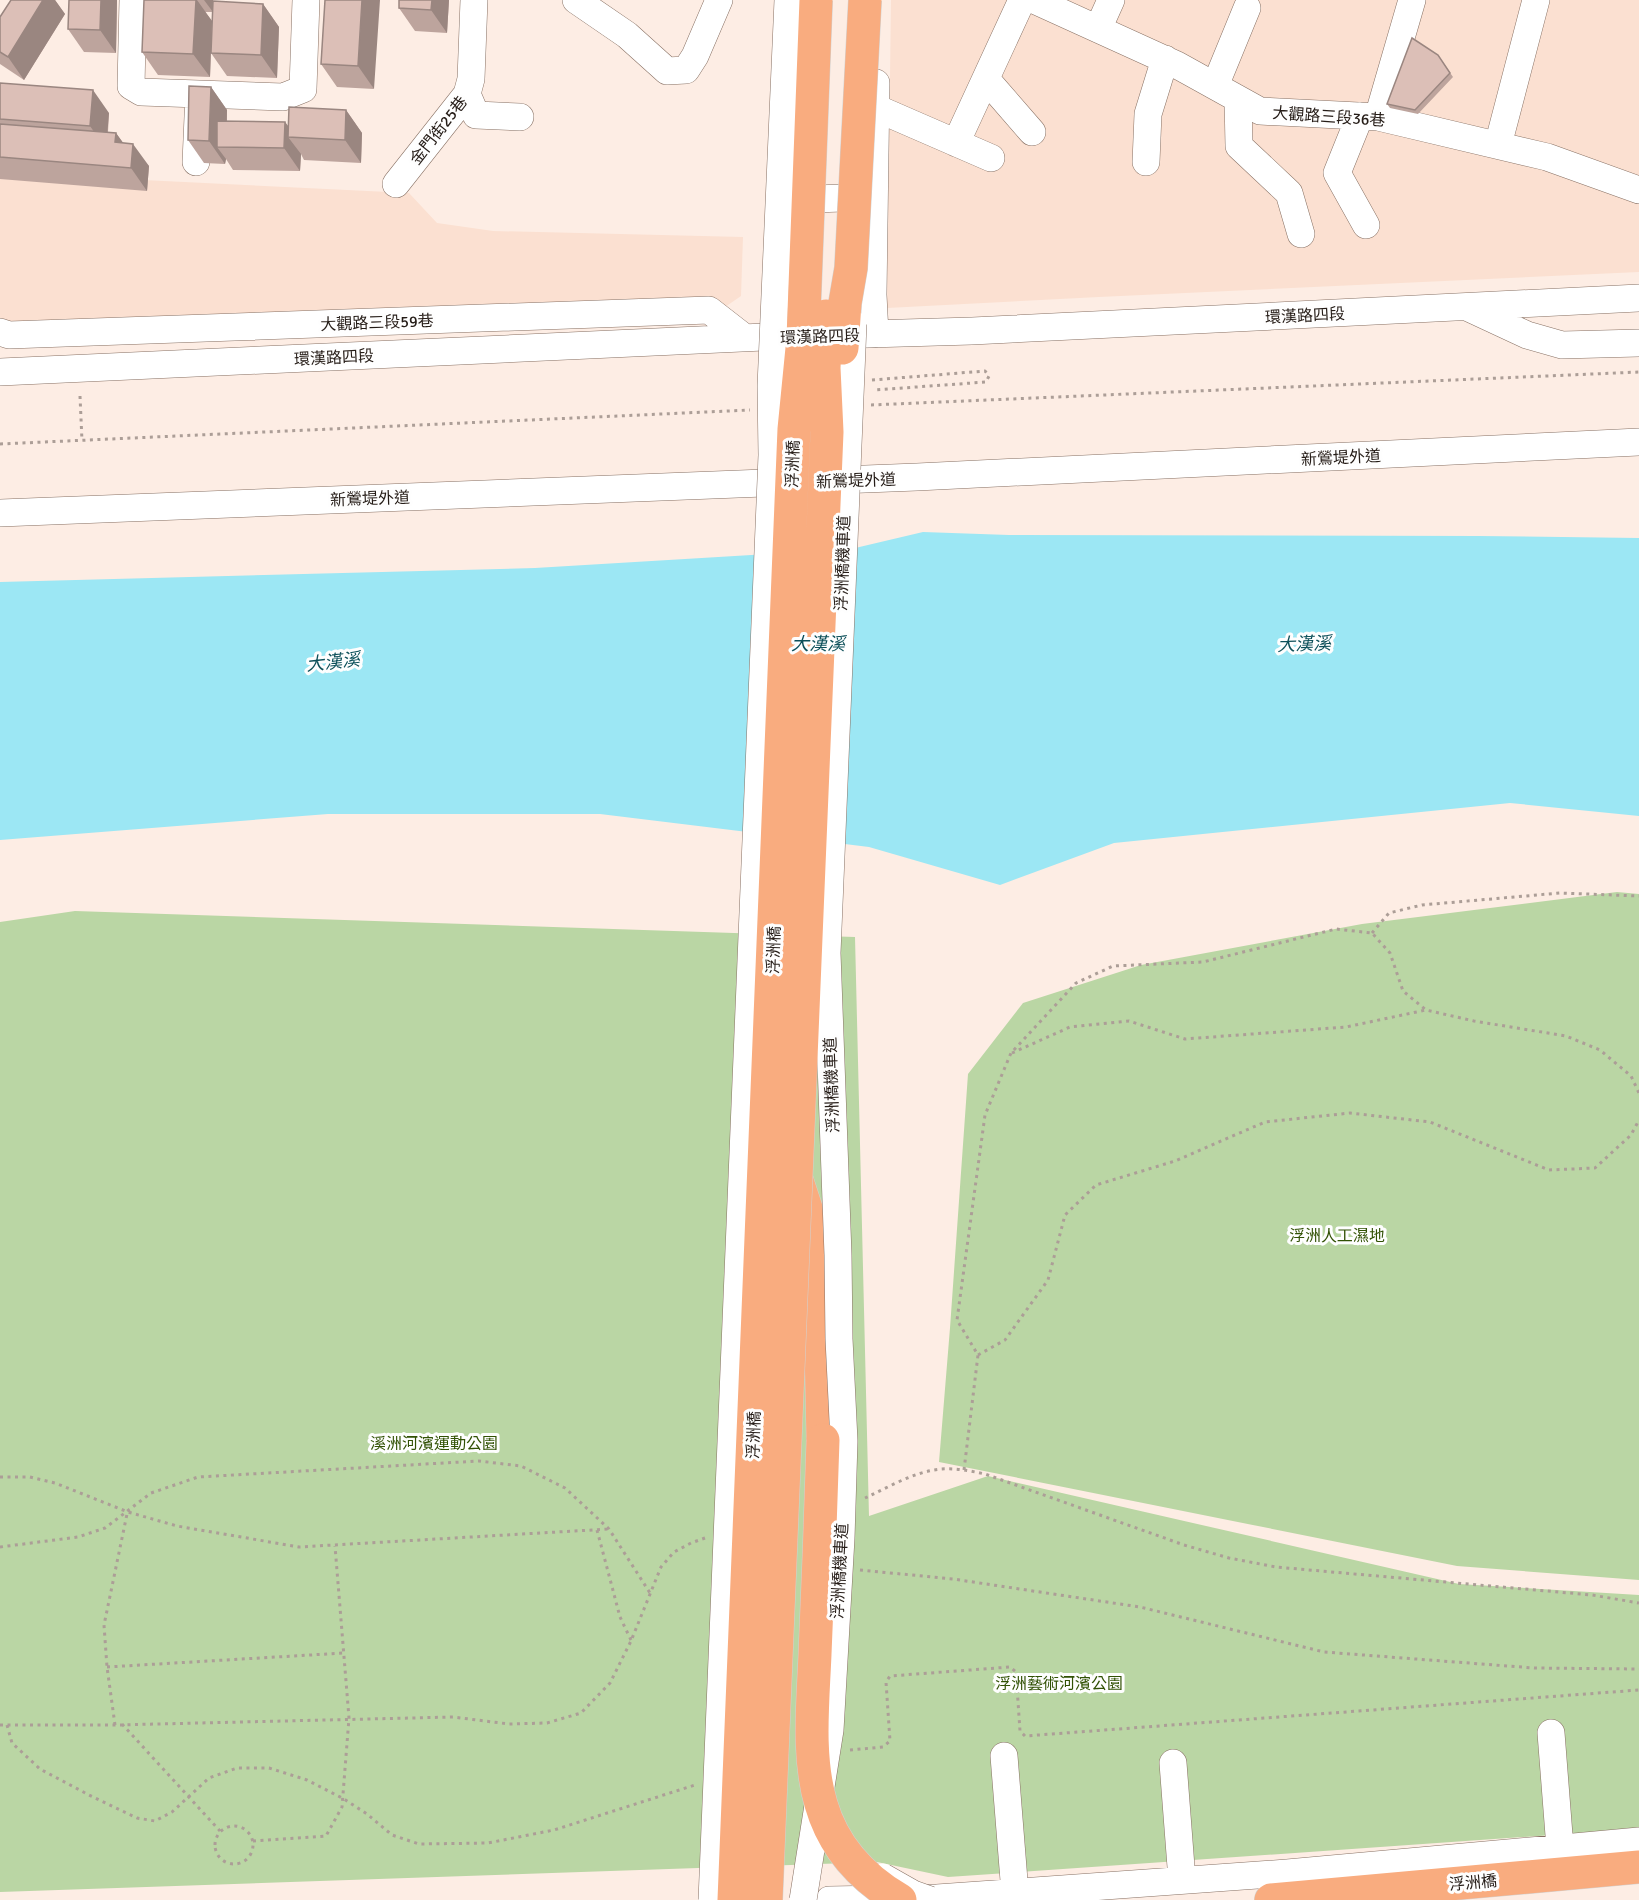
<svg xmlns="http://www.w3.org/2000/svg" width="1639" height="1900" viewBox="0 0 1639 1900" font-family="Signika,'Noto Sans TC',sans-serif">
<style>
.built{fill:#fbe0d1}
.green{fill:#bad6a4}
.water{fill:#9ce7f4}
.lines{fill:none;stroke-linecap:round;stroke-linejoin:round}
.minor-casing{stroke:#887164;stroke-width:28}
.major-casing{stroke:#d3d2d1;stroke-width:34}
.path{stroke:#ac9e97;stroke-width:3;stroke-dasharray:3 4.5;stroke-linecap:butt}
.minor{stroke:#fff;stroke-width:27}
.major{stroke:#f9ac7f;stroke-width:33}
.minor-bridge-casing{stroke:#887164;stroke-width:28;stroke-linecap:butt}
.major-bridge-casing{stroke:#d3d2d1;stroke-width:34;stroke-linecap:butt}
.minor-bridge{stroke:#fff;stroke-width:27}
.major-bridge{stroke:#f9ac7f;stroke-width:33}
.wall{fill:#bda49d}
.shaded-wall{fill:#9a8680}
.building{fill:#dcbfb7;stroke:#9a8680;stroke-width:1.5}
.labels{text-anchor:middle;stroke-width:6;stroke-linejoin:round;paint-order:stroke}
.street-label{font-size:16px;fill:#251c17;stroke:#fefefe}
.park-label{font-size:16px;fill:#315104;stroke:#fefefe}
.water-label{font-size:18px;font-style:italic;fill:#0d505a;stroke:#fefefe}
</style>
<rect width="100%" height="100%" fill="#fdede4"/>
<path class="built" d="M 891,0 L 1639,0 L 1639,272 L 1099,297 L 887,308 Z
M 0,173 L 409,193 L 437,223 L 493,231 L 743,237 L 741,296 L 712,316 L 0,346 Z"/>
<path class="green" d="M 1617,892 L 1639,894 L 1639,1580 L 1457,1566 L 939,1462 L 950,1328 L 968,1074 L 1023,1003 L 1141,965 L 1362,924 Z
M 75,911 L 855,937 L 869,1516 L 988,1476 L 1459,1584 L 1639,1595 L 1639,1829 L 948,1877 L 877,1862 L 0,1892 L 0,922 Z"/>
<path class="water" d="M 923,532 L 1009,535 L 1478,536 L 1639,538 L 1639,816 L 1510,803 L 1114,843 L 1000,885 L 869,847 L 600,814 L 328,814 L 0,840 L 0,582 L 535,568 L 851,549 Z"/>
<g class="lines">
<defs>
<path id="minor" d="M 133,0 L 131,86 L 141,92 L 199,94 L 196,162
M 576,0 L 627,35 L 667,71 L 686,70 L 695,56 L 719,0
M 1034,0 L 1177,65 L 1260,111 L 1378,117 L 1547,157 L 1639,190
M 1098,29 L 1111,0
M 986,79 L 1032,132
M 1215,86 L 1247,8
M 199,94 L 283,97 L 303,89 L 306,0
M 467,94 L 476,115 L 520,117
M 1238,99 L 1239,146 L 1289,193 L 1301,234
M 876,108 L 991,158
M 1360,116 L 1337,173 L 1366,225
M 1378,117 L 1412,0
M 956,143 L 1022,0
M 1498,145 L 1536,0
M 1146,162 L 1148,114 L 1165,59
M 396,184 L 467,94 L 471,79 L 474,0
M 787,200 L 870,197 L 871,193
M 1469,308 L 1527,335 L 1562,345 L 1639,343
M 0,332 L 9,335 L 709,310 L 745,338
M 875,334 L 873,295 L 876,83
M 0,372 L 765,337 L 972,331 L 1639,298
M 0,513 L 917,477 L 1639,442
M 1551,1733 L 1560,1848
M 1004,1756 L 1015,1893
M 1173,1763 L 1182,1880
M 829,1900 L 937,1898 L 1287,1873 L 1639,1841"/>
<path id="major" d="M 797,1181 L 819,1248 L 823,1440
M 1271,1900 L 1639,1867"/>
</defs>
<use href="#minor" class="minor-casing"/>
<use href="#major" class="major-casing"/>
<path class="path" d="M 872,380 L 985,371 L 989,376 L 986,382 L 874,390
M 80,396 L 82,441
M 871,405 L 1639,372
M 0,444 L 750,410
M 1372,933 L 1389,913 L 1422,905 L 1560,893 L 1639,896
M 1012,1053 L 1070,1027 L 1129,1021 L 1185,1039 L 1346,1027 L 1426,1010
M 978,1355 L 1005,1340 L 1048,1280 L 1065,1215 L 1096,1185 L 1175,1161 L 1265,1122 L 1350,1113 L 1430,1122 L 1549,1170 L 1595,1168 L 1631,1135 L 1639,1120
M 964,1470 L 978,1355 L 957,1320 L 985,1115 L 1011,1053 L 1076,983 L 1113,966 L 1203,962 L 1336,929 L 1372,933 L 1390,953 L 1403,991 L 1426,1010 L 1474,1021 L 1566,1036 L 1600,1050 L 1631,1076 L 1639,1093
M 0,1477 L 30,1477 L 55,1483 L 128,1512 L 177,1526 L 299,1547 L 609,1529
M 865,1498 C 889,1487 915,1471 942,1469 C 956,1468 971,1471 985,1474 L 1184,1545 L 1229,1558 L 1276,1567 L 1592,1595 L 1639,1603
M 597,1530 L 620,1617 L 631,1640
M 0,1547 L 78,1537 L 105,1528 L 151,1493 L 198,1477 L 479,1461 L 521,1466 L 565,1488 L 609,1529 L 650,1593
M 860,1570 L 953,1579 L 1140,1607 L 1324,1652 L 1534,1668 L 1639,1669
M 107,1667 L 344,1653
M 122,1724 L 220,1831
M 0,1725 L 115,1725 L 453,1717 L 509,1724 L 547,1723 L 581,1713 L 610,1683 L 631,1641 L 661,1567 L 674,1552 L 691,1543 L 705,1538
M 7,1725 L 12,1743 L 40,1769 L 89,1795 L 137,1818 L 155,1821 L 172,1812 L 209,1778 L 237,1768 L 269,1768 L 307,1780 L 344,1799 L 367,1814 L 392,1835 L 419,1844 L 488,1843 L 554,1830 L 695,1785
M 115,1725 L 107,1667 L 104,1625 L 127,1514
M 850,1750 L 883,1747 L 890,1741 L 886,1682 L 890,1676 L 1010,1667 L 1016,1672 L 1020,1731 L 1025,1736 L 1639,1690
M215 1845a19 19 0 1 1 38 0a19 19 0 1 1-38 0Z
M 253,1841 L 326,1836 L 342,1807 L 349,1718 L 335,1546"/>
<use href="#minor" class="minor"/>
<use href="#major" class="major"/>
<defs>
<path id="minor-bridge" d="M 883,1877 L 913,1894 L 930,1900
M 712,1900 L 772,455 L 771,386 L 788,0
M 803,1900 L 830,1730 L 841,1538 L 844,1441 L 839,1339 L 838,1255 L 827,953 L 853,324"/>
<path id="major-bridge" d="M 842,348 L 845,303 L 851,268 L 865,0
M 823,1440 C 821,1511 818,1583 815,1654 C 813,1703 807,1756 821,1804 C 833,1846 862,1878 900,1900
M 734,1900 L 794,429 L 803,338 L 816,0
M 766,1900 L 827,432 L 824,368 L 826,316"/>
</defs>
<use href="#minor-bridge" class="minor-bridge-casing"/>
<use href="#major-bridge" class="major-bridge-casing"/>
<use href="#minor-bridge" class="minor-bridge"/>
<use href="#major-bridge" class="major-bridge"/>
</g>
<path class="wall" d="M 11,0 L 55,0 L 65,14 L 24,80 L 0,64 L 0,17 Z
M 117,0 L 116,53 L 84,52 L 68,29 Z
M 144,0 L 213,0 L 213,12 L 205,12 L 212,21 L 210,77 L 158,75 L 142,52 Z
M 325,0 L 374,89 L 337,87 L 321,64 Z
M 449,0 L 447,33 L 415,31 L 399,8 Z
M 263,4 L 279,27 L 277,78 L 227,76 L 211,53 Z
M 1438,55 L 1453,77 L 1418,114 L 1390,108 L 1387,104 Z
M 0,83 L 109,113 L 108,132 L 116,133 L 123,143 L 149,166 L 147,191 L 0,179 Z
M 211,87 L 227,110 L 227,121 L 285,122 L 289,127 L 346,110 L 362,133 L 361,163 L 304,160 L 301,154 L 300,171 L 233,170 L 226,159 L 225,164 L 204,163 L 188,140 Z"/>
<path class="shaded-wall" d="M 43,0 L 55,0 L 65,14 L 24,80 L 8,57 Z
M 101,0 L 117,0 L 116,53 L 100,30 Z
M 196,0 L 197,0 L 212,21 L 210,77 L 193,54 Z
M 204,0 L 213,0 L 213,12 Z
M 362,0 L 380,0 L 374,89 L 358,66 Z
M 432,0 L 449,0 L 447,33 L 431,10 Z
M 263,4 L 279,27 L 277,78 L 261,55 Z
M 211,87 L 227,110 L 226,147 L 217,147 L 226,159 L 225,164 L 209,141 Z
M 93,90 L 109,113 L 106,149 L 90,126 Z
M 346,110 L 362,133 L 361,163 L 345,140 Z
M 285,122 L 296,137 L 288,137 L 301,154 L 300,171 L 284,148 Z
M 116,133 L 132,155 L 133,144 L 149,166 L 147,191 L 131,168 L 115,142 Z"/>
<path class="building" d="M 11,0 L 43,0 L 8,57 L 0,52 L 0,17 Z
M 69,0 L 101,0 L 100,30 L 68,29 Z
M 144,0 L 196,0 L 193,54 L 142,52 Z
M 325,0 L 362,0 L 358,66 L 321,64 Z
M 399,0 L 432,0 L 431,10 L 399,8 Z
M 213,1 L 263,4 L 261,55 L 211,53 Z
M 1412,38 L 1438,55 L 1450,73 L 1415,110 L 1387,104 Z
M 0,83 L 93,90 L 90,126 L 0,119 Z
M 189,86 L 211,87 L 209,141 L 188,140 Z
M 289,107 L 346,110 L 345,140 L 288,137 Z
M 217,121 L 285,122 L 284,148 L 217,147 Z
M 0,124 L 116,133 L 115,142 L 133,144 L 131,168 L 0,157 Z"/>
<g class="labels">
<g class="street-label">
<text transform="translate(1329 116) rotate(4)" y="6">大觀路三段36巷</text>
<text transform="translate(438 130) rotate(-52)" y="6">金門街25巷</text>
<text transform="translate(1305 315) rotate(-3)" y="6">環漢路四段</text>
<text transform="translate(377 322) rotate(-2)" y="6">大觀路三段59巷</text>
<text transform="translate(820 336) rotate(-2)" y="6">環漢路四段</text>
<text transform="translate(334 357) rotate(-3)" y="6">環漢路四段</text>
<text transform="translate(1341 457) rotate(-3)" y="6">新鶯堤外道</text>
<text transform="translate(792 464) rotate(-88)" y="6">浮洲橋</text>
<text transform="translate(856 480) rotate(-2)" y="6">新鶯堤外道</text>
<text transform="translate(370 498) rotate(-2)" y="6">新鶯堤外道</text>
<text transform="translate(842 563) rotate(-88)" y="6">浮洲橋機車道</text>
<text transform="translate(773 950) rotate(-88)" y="6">浮洲橋</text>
<text transform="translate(831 1085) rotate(-92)" y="6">浮洲橋機車道</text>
<text transform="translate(753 1435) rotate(-88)" y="6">浮洲橋</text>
<text transform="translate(839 1571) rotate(-87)" y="6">浮洲橋機車道</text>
<text transform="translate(1473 1882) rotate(-5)" y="6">浮洲橋</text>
</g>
<g class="park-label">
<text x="1337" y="1241">浮洲人工濕地</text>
<text x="434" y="1449">溪洲河濱運動公園</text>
<text x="1059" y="1689">浮洲藝術河濱公園</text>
</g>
<g class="water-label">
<text x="818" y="650">大漢溪</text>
<text transform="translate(1304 644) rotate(-2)" y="6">大漢溪</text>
<text transform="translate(333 662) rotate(-6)" y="6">大漢溪</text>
</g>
</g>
</svg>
